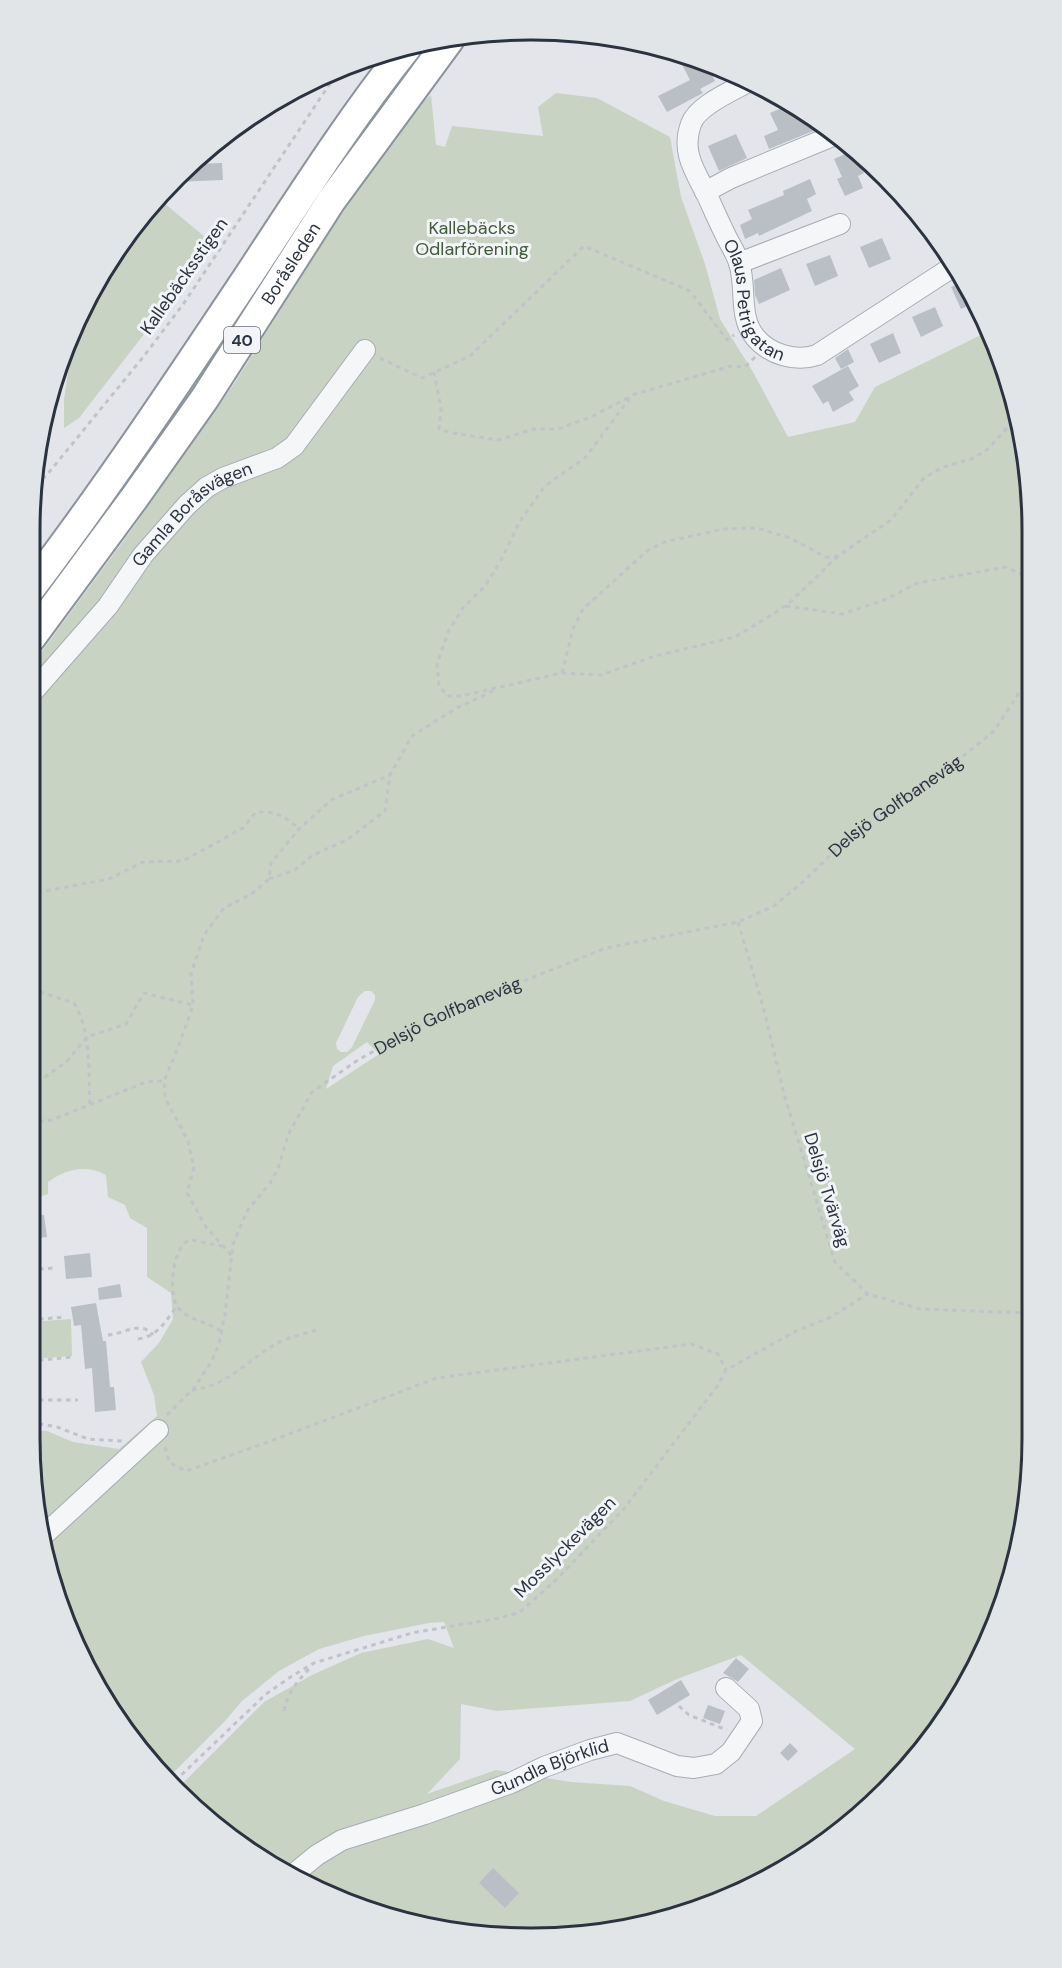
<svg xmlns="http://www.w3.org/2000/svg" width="1062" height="1968" viewBox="0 0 1062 1968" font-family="'DM Sans',sans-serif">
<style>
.green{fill:#c8d3c4;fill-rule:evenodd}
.building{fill:#babfc6}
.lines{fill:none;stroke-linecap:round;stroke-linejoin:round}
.minor-casing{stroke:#a8acb4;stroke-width:22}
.highway-casing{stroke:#8b939f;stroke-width:32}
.path{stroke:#c1c3c8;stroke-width:3;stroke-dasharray:4.5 4.5;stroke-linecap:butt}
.minor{stroke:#f5f6f8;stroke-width:20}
.highway{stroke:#fff;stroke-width:28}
.labels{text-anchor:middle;stroke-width:6;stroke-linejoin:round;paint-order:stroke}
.shield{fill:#f2f4f7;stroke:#676d77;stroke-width:1.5}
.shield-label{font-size:16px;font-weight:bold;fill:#2c3340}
.park-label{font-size:18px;fill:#405b3a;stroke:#f2f4f7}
.street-label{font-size:18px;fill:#2c3340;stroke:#f2f4f7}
.rim{fill:none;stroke:#2c3340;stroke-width:3}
</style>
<rect width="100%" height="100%" fill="#e3e5ea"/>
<path class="green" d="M 556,93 L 597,98 L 670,137 L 681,197 L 705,264 L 720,319 L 753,372 L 788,437 L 855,422 L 875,387 L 989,331 L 994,340 L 1028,466 L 1031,1469 L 1015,1567 L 965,1687 L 862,1813 L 723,1900 L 564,1937 L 402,1921 L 253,1854 L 180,1786 L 264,1702 L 312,1675 L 361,1653 L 428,1639 L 454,1648 L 444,1622 L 429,1623 L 364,1636 L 319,1649 L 279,1671 L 242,1701 L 225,1721 L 170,1776 L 134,1742 L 57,1598 L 30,1437 L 30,1430 L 47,1431 L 73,1442 L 119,1449 L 157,1416 L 154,1395 L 141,1362 L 159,1343 L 173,1319 L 171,1293 L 147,1277 L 147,1228 L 130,1218 L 125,1205 L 108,1197 L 106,1175 C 86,1164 66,1169 48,1182 L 48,1194 L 30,1200 L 31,666 L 130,532 L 234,384 L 345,207 L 384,150 L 419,105 L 431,95 L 436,145 L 445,147 L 452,126 L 543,136 L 538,107 ZM 365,991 L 371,991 L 375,995 L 375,1000 L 352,1047 L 347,1052 L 341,1052 L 337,1049 L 336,1043 L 358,997 ZM 367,1042 L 379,1054 L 326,1089 L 333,1066 ZM 741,1655 L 855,1749 L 756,1816 L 715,1816 L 664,1801 L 630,1786 L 571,1782 L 496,1770 L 427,1794 L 460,1759 L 461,1704 L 497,1711 L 630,1701 L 677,1679 Z
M 158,198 L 211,242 L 200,262 L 79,418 L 64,428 L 64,400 L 68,372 L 67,353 L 97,281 Z
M 71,1319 L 72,1356 L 30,1359 L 30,1322 Z"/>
<path class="building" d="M 676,53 L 692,56 L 706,63 L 715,81 L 700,89 L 703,93 L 667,112 L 658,96 L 690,80 Z
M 791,104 L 823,127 L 769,149 L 764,136 L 778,130 L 770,113 Z
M 736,134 L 747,158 L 719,171 L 708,146 Z
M 854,150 L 864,173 L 858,176 L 863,188 L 845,196 L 837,179 L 842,177 L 834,159 Z
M 222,163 L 223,180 L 174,182 L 193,164 Z
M 810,179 L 816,194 L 807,199 L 812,211 L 759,236 L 758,233 L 745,239 L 740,225 L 752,219 L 748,210 L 784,195 L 783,191 Z
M 882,238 L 891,259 L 869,268 L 860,247 Z
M 830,255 L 838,276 L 815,286 L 806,264 Z
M 781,268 L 790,290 L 759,304 L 755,295 L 754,280 Z
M 963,282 L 974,303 L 961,309 L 951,287 Z
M 935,307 L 943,326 L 921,337 L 912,317 Z
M 893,333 L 901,353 L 879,363 L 870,344 Z
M 848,349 L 854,362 L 841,369 L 835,358 Z
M 848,366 L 859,386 L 849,392 L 854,400 L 833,412 L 828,401 L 823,404 L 812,386 Z
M 44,1215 L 47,1237 L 30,1239 L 30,1216 Z
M 90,1253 L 92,1277 L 66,1279 L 64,1256 Z
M 120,1284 L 122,1297 L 99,1300 L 98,1288 Z
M 96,1303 L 103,1341 L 106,1341 L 110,1387 L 114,1387 L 116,1410 L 95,1412 L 92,1368 L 85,1369 L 81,1325 L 74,1326 L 71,1307 Z
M 736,1658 L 749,1669 L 738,1682 L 723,1673 Z
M 681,1680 L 690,1695 L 657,1715 L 648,1700 Z
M 708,1705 L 725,1711 L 720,1724 L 703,1718 Z
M 790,1743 L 798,1751 L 788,1761 L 780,1753 Z
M 493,1868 L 519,1893 L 505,1908 L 479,1883 Z"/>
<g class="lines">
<defs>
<g id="minor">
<path id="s2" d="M 748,82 C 732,91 697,106 691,124 C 681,151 694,170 706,193 C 712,206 718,220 725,234 C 729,243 736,253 739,263 C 747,287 738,316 755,337 C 770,355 796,362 817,355 L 954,266"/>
<path d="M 705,192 L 731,178 L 835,135"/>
<path d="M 739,263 L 840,224"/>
<path id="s3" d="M 31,694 L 108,606 L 143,555 L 187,505 L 207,487 L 223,478 L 277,458 L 294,446 L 365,350"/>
<path d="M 46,1533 L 158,1430"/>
<path id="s4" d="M 295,1873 L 317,1855 L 342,1840 L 425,1814 L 511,1783 L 544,1767 L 590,1750 L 617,1743 L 677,1766 L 694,1768 L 716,1764 L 731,1752 L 752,1721 L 749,1709 L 726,1688"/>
</g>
<g id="highway">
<path d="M 31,588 C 107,488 177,383 247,278 C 299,199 349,120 408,46"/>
<path id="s5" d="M 31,638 L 135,497 L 205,398 L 331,201 L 450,39"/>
</g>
</defs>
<use href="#minor" class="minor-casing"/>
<use href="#highway" class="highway-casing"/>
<g class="path">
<path d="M 755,357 L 745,367 L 731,366 L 632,395 L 585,458 L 545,486 L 520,521 L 500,562 L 485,586 L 463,608 L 448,632 L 437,664 L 439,685 L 447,696 L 461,696 L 562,673 L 601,675 L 655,656 L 735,637 L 786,606 L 838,556"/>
<path d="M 380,358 L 422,378 L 470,356 L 584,246 L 690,291 L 727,340 L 734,335"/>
<path d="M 434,372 L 441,409 L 439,429 L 453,433 L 498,440 L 534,429 L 558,429 L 591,417 L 631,396"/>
<path d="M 34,483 L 46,476 L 144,356 L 184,303 L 339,70"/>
<path d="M 786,606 L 843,614 L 887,599 L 917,583 L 1006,567 L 1028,577"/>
<path d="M 562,673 L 573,629 L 583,609 L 647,551 L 664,542 L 724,529 L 757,528 L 790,538 L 826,557 L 838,556 L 891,520 L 924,478 L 941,468 L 974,458 L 988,449 L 1015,419"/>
<path d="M 269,879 L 295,870 L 313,855 L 347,840 L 385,811 L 390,775"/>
<path d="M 31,899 L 39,892 L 109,879 L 143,862 L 183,861 L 243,828 L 256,812 C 277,811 284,816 299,829"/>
<path d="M 738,922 L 763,1006 L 784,1094 L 835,1262 L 868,1294 L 921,1309 L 1030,1313"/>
<path d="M 31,989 L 74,1003 C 92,1033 88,1072 90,1105"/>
<path d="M 30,1088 L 67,1061 L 87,1037 L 126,1024 L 144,993 L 193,1005"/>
<path d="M 30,1122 L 52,1120 L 146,1082 L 164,1081"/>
<path d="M 231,1255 L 206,1227 L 187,1193 L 194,1168 L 188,1141 L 165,1098 L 164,1081 L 178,1048 L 193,1005 L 191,974 L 204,935 L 224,908 L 253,893 L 269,879 L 271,863 L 299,829 L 331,800 L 390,775 L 412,736 L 455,709 L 493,691"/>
<path d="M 30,1270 L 53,1268"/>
<path d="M 30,1320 L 65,1317"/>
<path d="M 221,1331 C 209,1323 190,1320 179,1309 C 167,1297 172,1245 190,1240 C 193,1240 215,1245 222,1246"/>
<path d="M 108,1335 C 124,1334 141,1320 153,1335"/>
<path d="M 138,1339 C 158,1336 165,1322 177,1306"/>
<path d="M 30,1361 L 73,1357"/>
<path d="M 192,1390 C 225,1387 245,1363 272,1346 C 286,1337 305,1334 320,1329"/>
<path d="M 30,1400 L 78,1400"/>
<path id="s1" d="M 167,1415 L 194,1388 L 211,1362 L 219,1344 L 225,1314 L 233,1245 L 247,1211 L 270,1183 L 278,1169 L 288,1135 L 312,1092 L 358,1060 L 430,1020 L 486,996 L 606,948 L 738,922 L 774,906 L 805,880 L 851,835 L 955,763 L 994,731 L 1028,679"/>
<path d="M 30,1422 L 57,1427 L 88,1439 L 122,1441"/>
<path d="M 165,1447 L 170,1463 L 186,1471 L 260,1445 L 437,1378 L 691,1344 L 718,1354 L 726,1370"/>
<path d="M 679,1706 L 689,1715 L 727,1730"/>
<path d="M 284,1711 C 288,1692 298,1680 311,1667"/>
<path d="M 175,1781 L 266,1694 L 292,1676 L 314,1663 L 412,1633 L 500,1618 L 520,1612 L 556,1580 L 623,1510 L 718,1385 L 726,1370 L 798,1330 L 829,1318 L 868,1294"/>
</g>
<use href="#minor" class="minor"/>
<use href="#highway" class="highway"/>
</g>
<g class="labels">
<rect class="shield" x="224" y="327" width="36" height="26" rx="4.5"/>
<g class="shield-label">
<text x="242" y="346">40</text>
</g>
<g class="park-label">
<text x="472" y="234">Kallebäcks<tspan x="472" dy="21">Odlarförening</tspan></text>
</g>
<g class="street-label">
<text dy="6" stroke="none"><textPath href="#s5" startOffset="456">Boråsleden</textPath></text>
<text transform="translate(184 276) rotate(-55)" y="6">Kallebäcksstigen</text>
<text dy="6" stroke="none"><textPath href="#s2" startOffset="266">Olaus Petrigatan</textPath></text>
<text dy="6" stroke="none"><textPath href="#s3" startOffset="244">Gamla Boråsvägen</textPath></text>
<text dy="6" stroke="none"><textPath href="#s1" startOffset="1023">Delsjö Golfbaneväg</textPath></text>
<text dy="6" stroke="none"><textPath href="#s1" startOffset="519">Delsjö Golfbaneväg</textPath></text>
<text transform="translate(827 1190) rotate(73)" y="6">Delsjö Tvärväg</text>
<text transform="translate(565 1547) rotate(-45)" y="6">Mosslyckevägen</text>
<text dy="6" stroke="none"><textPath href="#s4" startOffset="278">Gundla Björklid</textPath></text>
</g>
</g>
<path d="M0 0H1062V1968H0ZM530 40H532A490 490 0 0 1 1022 530V1438A490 490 0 0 1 532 1928H530A490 490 0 0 1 40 1438V530A490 490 0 0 1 530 40Z" fill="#e2e5e8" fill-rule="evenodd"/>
<path class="rim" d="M530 40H532A490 490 0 0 1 1022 530V1438A490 490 0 0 1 532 1928H530A490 490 0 0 1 40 1438V530A490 490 0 0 1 530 40Z"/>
</svg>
